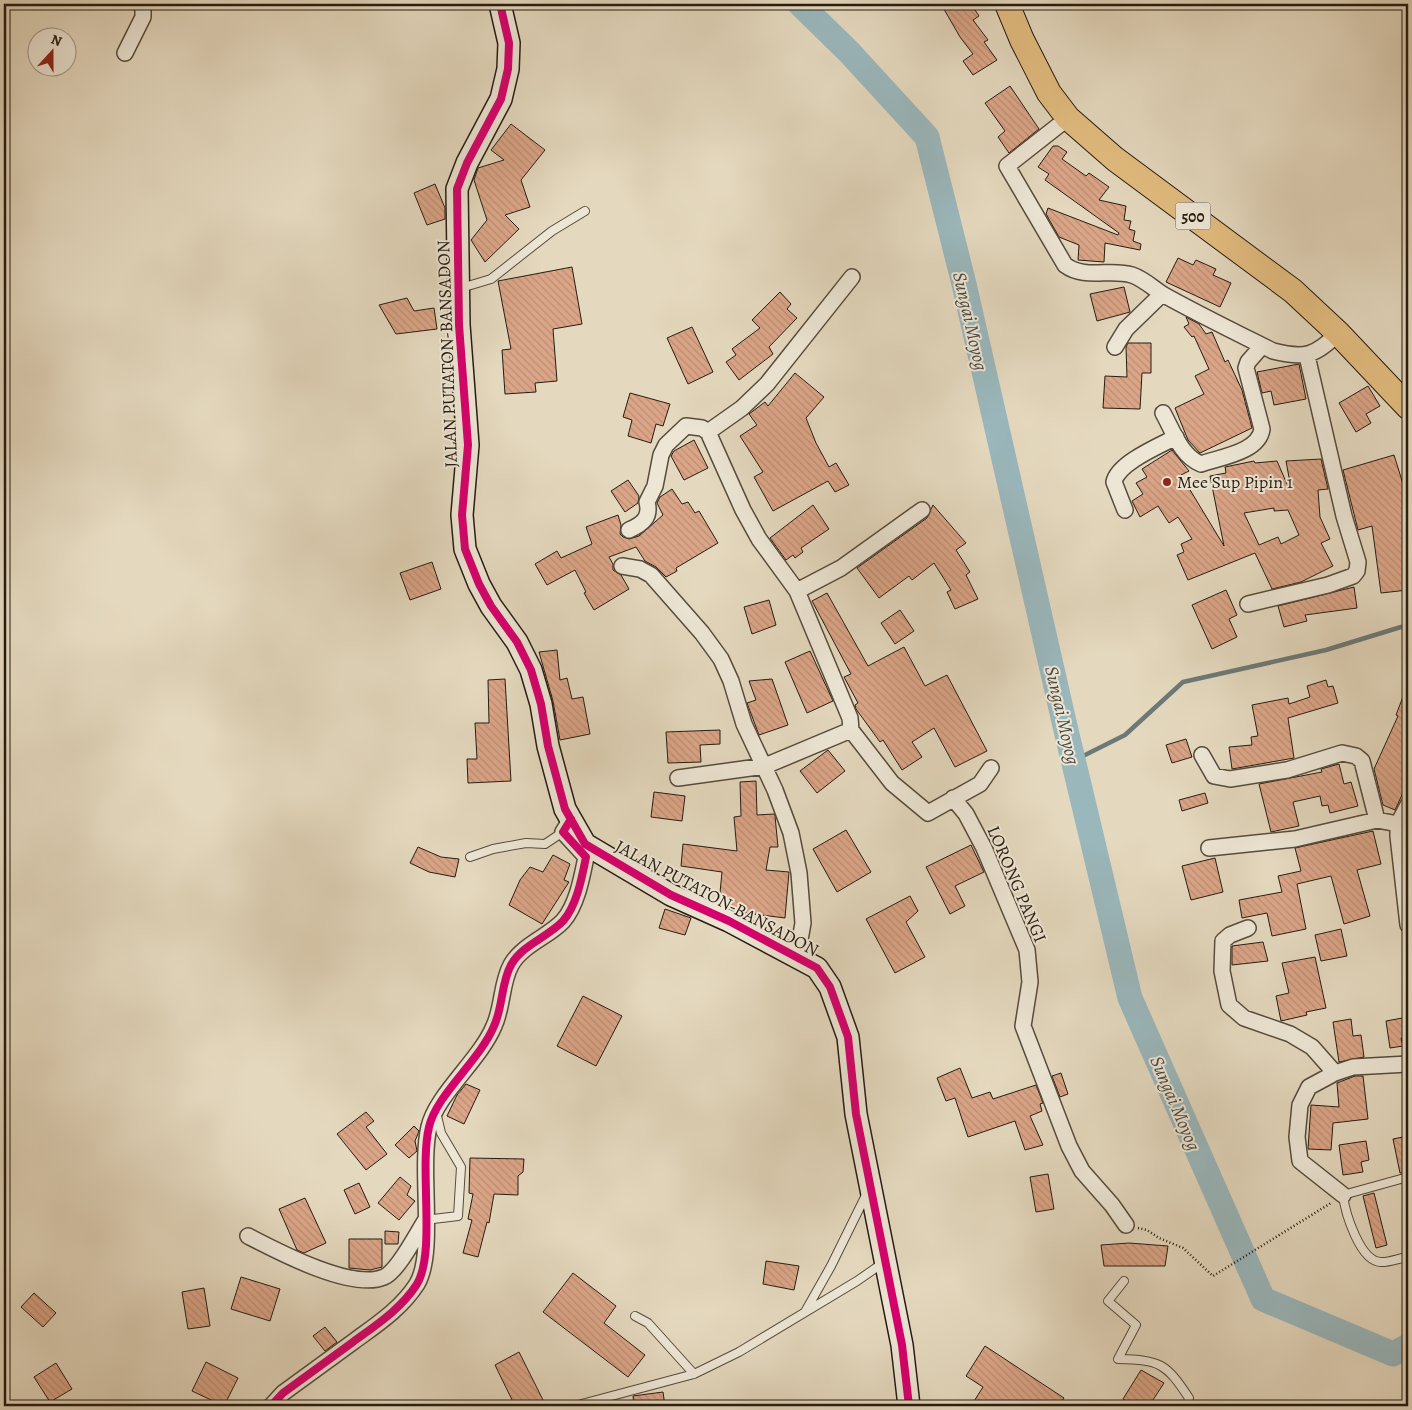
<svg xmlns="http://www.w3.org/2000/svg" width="1412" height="1410" viewBox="0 0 1412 1410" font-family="Alegreya,serif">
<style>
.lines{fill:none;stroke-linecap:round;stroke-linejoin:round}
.stream{stroke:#6c7978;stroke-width:4.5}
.river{stroke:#9ab7bc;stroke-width:25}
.building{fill:url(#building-back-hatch);stroke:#261c11;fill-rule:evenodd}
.lane-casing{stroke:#564b3c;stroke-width:10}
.street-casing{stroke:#564b3c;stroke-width:18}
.secondary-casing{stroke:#261c11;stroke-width:24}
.primary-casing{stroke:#261c11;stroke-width:26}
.path{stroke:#261c11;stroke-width:2.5;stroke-dasharray:1 2.5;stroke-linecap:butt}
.lane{stroke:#ede6d5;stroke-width:8}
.street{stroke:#ede6d5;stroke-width:15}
.secondary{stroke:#ede6d5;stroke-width:21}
.primary{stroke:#e2bc7f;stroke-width:24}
.cycleway-casing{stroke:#ede6d5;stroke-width:11}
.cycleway{stroke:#d6006c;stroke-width:8}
.poi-dot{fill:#8f2418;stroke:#ede6d5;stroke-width:2}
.labels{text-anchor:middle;stroke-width:4;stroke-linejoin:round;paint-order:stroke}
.shield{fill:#ede6d5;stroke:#62594c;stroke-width:1}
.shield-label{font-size:16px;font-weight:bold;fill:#261c11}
.street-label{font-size:18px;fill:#261c11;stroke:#ede6d5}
.poi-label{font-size:18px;fill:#261c11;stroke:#ede6d5;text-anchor:start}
.water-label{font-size:19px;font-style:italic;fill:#494a44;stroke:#ede6d5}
</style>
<defs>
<pattern id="building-back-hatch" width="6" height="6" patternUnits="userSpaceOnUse" patternTransform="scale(1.25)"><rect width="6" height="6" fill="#dba587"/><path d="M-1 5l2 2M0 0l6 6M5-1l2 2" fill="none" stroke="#bc8d74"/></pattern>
</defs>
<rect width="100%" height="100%" fill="#e4d8be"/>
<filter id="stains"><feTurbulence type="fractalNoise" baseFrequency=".004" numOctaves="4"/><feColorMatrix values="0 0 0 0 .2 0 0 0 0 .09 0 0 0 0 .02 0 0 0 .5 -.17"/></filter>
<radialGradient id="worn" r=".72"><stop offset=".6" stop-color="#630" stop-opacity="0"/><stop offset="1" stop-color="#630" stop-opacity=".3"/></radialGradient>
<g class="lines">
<path class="stream" d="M 1073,761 L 1125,735 L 1183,682 L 1326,650 L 1401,627 L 1408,627"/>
<path class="river" d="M 800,4 L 849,52 L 927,137 L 964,284 L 1065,726 L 1130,998 L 1263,1299 L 1393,1354 L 1408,1346"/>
</g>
<path class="building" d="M 941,4 L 971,4 L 979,16 L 973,20 L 988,40 L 984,42 L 997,60 L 973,75 L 963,61 L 973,54 L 960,37 Z
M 1010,86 L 1039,129 L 1009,153 L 998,137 L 1005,131 L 985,103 Z
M 511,124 L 545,150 L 521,180 L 530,207 L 505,215 L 519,229 L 485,262 L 471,240 L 487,220 L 474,180 L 478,168 L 504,160 L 491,150 Z
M 1053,146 L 1058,146 L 1067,152 L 1062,159 L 1086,176 L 1089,173 L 1109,187 L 1099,200 L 1126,206 L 1124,220 L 1131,221 L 1129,229 L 1135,231 L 1133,241 L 1141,244 L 1140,250 L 1105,243 L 1104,262 L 1078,260 L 1079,245 L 1059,237 L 1046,214 L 1048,208 L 1118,235 L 1119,233 L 1045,180 L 1049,174 L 1038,167 Z
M 435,184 L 445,208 L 445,219 L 427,225 L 414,193 Z
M 1178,258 L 1193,265 L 1196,260 L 1216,269 L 1213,275 L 1231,283 L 1220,307 L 1166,282 Z
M 572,267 L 582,324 L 553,329 L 557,381 L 535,383 L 536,392 L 505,394 L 502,350 L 511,349 L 498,281 Z
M 1124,287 L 1130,312 L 1097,321 L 1090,294 Z
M 780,292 L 791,304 L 787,309 L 797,318 L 769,347 L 773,354 L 739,380 L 726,362 L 736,355 L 732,349 L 760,328 L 752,320 Z
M 407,298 L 414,311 L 434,308 L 437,329 L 396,334 L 379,305 Z
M 1186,317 L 1199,324 L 1206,334 L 1212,332 L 1225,362 L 1228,360 L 1242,390 L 1252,428 L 1200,453 L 1188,440 L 1175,408 L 1204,394 L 1195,376 L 1209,369 L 1194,336 L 1192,337 L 1184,327 L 1189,324 Z
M 692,327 L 713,372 L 688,384 L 667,338 Z
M 1128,343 L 1151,343 L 1151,373 L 1142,373 L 1140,409 L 1103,408 L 1105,376 L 1127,377 L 1126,347 Z
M 1299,364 L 1306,399 L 1274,405 L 1271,391 L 1262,393 L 1257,372 Z
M 795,373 L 824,397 L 806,418 L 816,443 L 829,467 L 836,463 L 849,485 L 835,492 L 828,481 L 773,511 L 754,477 L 763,472 L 740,436 L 757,425 L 749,414 L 765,402 L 768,406 Z
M 1368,386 L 1380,406 L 1366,414 L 1371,423 L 1356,432 L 1339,403 Z
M 630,393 L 670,404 L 663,426 L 656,424 L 651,443 L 628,436 L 632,420 L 623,417 Z
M 694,440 L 708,468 L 684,480 L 671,456 L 674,451 Z
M 1172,450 L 1189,471 L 1181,475 L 1224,546 L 1210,476 L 1226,473 L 1225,467 L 1254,461 L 1255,463 L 1277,461 L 1287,484 L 1290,483 L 1286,461 L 1321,459 L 1328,489 L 1318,490 L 1320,517 L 1330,539 L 1321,543 L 1333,566 L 1301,582 L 1272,589 L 1255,553 L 1188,580 L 1177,555 L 1184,552 L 1181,544 L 1192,539 L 1178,517 L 1169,523 L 1158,506 L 1140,517 L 1132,501 L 1143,494 L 1136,483 L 1147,477 L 1142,469 ZM 1274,508 L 1274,511 L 1288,510 L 1299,535 L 1281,544 L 1278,537 L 1259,545 L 1244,513 Z
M 1394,455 L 1408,500 L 1408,590 L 1381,593 L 1372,526 L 1358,530 L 1343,470 Z
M 628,480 L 639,496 L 638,503 L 625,512 L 611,491 Z
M 672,489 L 682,504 L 688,502 L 695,513 L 699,511 L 718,543 L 676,568 L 677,571 L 666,577 L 656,567 L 645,561 L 636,547 L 609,557 L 613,564 L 613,570 L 621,575 L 629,589 L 594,610 L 584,593 L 586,592 L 575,570 L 547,585 L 535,564 L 557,551 L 561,558 L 592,544 L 586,527 L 618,515 L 621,525 L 620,534 L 623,537 L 629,539 L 639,536 L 663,515 L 657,503 L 660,497 Z
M 813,505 L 829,529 L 801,548 L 803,552 L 795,558 L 793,555 L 786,560 L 770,538 Z
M 933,505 L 966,543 L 956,550 L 970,572 L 966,575 L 978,599 L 955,609 L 947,592 L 951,590 L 934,563 L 912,580 L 909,576 L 879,598 L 857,568 L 927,518 Z
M 432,562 L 441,589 L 410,600 L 400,573 Z
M 1354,587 L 1357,608 L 1305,615 L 1307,621 L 1284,627 L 1278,606 Z
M 1226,590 L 1237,615 L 1229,619 L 1237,637 L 1212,649 L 1192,605 Z
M 827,593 L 868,666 L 904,647 L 925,686 L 947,675 L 987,751 L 955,767 L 934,728 L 912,742 L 922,757 L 902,770 L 883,740 L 880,742 L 856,709 L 855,705 L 858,703 L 844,677 L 851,674 L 812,601 Z
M 769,600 L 776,625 L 752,634 L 744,607 Z
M 900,610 L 914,631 L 895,644 L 881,623 Z
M 557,650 L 560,680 L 567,678 L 572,699 L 583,697 L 590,734 L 560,740 L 553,701 L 539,652 Z
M 810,651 L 833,701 L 807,713 L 785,662 Z
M 505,679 L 511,781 L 468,783 L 467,759 L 477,759 L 475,723 L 489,723 L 488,680 Z
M 772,679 L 788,725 L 759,735 L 747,703 L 756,700 L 749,681 Z
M 1326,680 L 1328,687 L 1333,686 L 1338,703 L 1288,718 L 1294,758 L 1232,769 L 1229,747 L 1252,745 L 1251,737 L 1258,736 L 1252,705 L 1288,698 L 1289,704 L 1310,697 L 1307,686 Z
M 1407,686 L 1408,766 L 1402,780 L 1408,782 L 1395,810 L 1383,805 L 1374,769 L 1398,716 L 1396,715 Z
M 720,730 L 720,744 L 700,745 L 701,762 L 668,763 L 666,732 Z
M 1186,739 L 1192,757 L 1172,763 L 1166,745 Z
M 828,750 L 845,771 L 817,793 L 800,771 Z
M 1339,764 L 1344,784 L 1351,782 L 1358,806 L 1330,813 L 1328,805 L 1322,806 L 1320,796 L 1293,802 L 1299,826 L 1271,832 L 1259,784 L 1322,772 L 1321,769 Z
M 756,781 L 757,815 L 774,814 L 775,816 L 778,847 L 770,847 L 766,870 L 789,872 L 785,918 L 738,912 L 719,903 L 722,872 L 681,866 L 683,844 L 737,851 L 734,817 L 741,816 L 740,782 Z
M 654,792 L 685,796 L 682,821 L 651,817 Z
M 1205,793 L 1208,803 L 1182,811 L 1179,800 Z
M 846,830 L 871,872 L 837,892 L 813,849 Z
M 1373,831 L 1381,864 L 1357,870 L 1370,916 L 1344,924 L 1331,876 L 1297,884 L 1306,929 L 1272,936 L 1267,913 L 1242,918 L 1239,900 L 1282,892 L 1278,876 L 1301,871 L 1295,848 Z
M 971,845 L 984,872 L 955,886 L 965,906 L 950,914 L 926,867 Z
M 418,847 L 441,857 L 459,859 L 455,877 L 429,872 L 410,863 Z
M 553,855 L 570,864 L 564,880 L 569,882 L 542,924 L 509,905 L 520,880 L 530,867 L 543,872 Z
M 1215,858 L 1223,892 L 1191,900 L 1182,866 Z
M 910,896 L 918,911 L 906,922 L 925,957 L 895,973 L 866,919 Z
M 665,909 L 691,918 L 685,935 L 659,928 Z
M 1341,929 L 1347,956 L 1321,961 L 1315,935 Z
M 1263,942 L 1268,961 L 1232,965 L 1232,946 Z
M 1315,957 L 1326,1008 L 1306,1012 L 1307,1015 L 1281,1021 L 1276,996 L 1289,993 L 1282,963 Z
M 583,996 L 622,1016 L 596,1066 L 557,1046 Z
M 1408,1017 L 1408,1037 L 1401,1038 L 1403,1046 L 1390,1048 L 1386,1021 Z
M 1351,1019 L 1353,1036 L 1361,1035 L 1364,1057 L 1339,1062 L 1333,1022 Z
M 960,1068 L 972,1098 L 990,1092 L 993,1099 L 1036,1085 L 1043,1103 L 1040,1104 L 1042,1111 L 1030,1116 L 1043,1145 L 1025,1150 L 1015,1121 L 968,1137 L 955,1098 L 946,1101 L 937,1078 Z
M 1061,1073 L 1068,1094 L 1060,1097 L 1052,1076 Z
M 1355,1076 L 1363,1076 L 1368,1119 L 1333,1123 L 1331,1150 L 1308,1149 L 1311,1105 L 1339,1107 L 1337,1083 Z
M 466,1084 L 480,1090 L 464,1124 L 447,1116 L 457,1095 Z
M 366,1112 L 374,1121 L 366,1127 L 387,1154 L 366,1170 L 337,1134 Z
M 414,1126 L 419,1131 L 415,1141 L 417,1151 L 409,1158 L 395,1145 Z
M 1408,1136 L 1408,1172 L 1400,1173 L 1393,1139 Z
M 1366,1141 L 1369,1160 L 1361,1162 L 1363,1172 L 1343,1175 L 1339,1145 Z
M 470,1158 L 524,1159 L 523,1172 L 518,1176 L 518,1195 L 494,1194 L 489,1223 L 487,1222 L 478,1257 L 463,1253 L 472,1220 L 468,1219 L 473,1194 L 469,1193 Z
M 1048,1174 L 1054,1209 L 1036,1212 L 1030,1177 Z
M 400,1177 L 411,1186 L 407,1195 L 415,1201 L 399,1220 L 378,1203 Z
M 359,1183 L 370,1207 L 355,1214 L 344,1190 Z
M 1374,1193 L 1387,1245 L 1376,1248 L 1363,1196 Z
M 305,1198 L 326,1243 L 304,1253 L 297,1250 L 279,1209 Z
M 385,1231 L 399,1232 L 398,1244 L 385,1244 Z
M 349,1239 L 382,1239 L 382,1267 L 370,1270 L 349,1268 Z
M 1129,1243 L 1168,1246 L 1165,1266 L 1104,1266 L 1101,1245 Z
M 766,1261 L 799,1266 L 794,1290 L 763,1284 Z
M 573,1273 L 616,1306 L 604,1323 L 645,1355 L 628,1377 L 543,1312 Z
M 241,1277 L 280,1289 L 270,1321 L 231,1309 Z
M 204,1288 L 210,1326 L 188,1329 L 182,1292 Z
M 34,1293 L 56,1313 L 43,1327 L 21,1307 Z
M 325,1327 L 337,1342 L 325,1351 L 313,1336 Z
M 985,1346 L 1064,1398 L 1059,1406 L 971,1406 L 983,1387 L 966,1376 Z
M 519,1352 L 546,1406 L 515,1406 L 495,1365 Z
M 206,1362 L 238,1378 L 224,1406 L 192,1391 Z
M 56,1363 L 72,1389 L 50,1402 L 34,1377 Z
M 1141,1370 L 1164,1383 L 1149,1406 L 1134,1406 L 1123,1399 Z
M 663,1392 L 665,1406 L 634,1406 L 633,1396 Z"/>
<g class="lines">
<defs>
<path id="lane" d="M 461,288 L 491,279 L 552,231 L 585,211
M 470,857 L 493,849 L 526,843 L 545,844 L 563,832
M 1408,1177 L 1343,1195 C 1345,1212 1360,1263 1382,1262 C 1390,1262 1400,1258 1408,1257
M 425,1220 L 458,1216 L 461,1167 L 441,1133 L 436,1112
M 1124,1281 L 1108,1301 L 1136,1325 L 1118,1359 C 1160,1360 1166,1363 1189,1398 L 1187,1406
M 805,1312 L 831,1266 L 867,1193
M 635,1316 L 648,1323 L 694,1374
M 574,1406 L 694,1374 L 739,1352 L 857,1281 L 883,1263"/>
<path id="street" d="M 125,53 L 143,17 L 143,4
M 1068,118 L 1007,166 L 1065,265 C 1085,280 1110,268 1132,275 C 1144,279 1154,289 1164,295 C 1200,315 1237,333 1273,351 C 1304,359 1316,356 1338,333
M 1115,347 L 1126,329 L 1162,294
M 1163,413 C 1173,431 1181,456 1201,464 C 1221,457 1259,452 1262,429 L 1246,368 L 1248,362 L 1262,346
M 1125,510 L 1114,482 C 1118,463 1159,446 1176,437
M 629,530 C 643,524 651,517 647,502 L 655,486 L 661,455 L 666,445 L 686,426 L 702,428 L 708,432
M 622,566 L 640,569 L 651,575 L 702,633 L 721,659 L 731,681 L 744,724 L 775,790 L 791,833 L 799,873 L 803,923 L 797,957
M 797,591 L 841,568 L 922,510
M 1248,604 L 1328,585 L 1353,576 L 1357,571 L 1358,562 L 1344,516 L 1307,356
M 851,730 L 850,718 L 797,591 L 759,539 L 743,510 L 708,432 L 742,408 L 767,384 L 852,277
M 851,730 L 892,783 L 928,813 L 980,784 L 991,768
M 1202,755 L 1214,776 L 1230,779 L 1287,770 L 1342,753 L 1356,756 L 1362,761 L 1377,820
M 678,778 L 765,766 L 851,730
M 953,798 L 966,814 L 984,848 L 1027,950 L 1030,982 L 1023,1026 L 1069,1146 L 1082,1171 L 1112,1205 L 1126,1225
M 1408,805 L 1398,824 L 1398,836 L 1408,925
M 1209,848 L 1295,839 L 1377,820 L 1398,824
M 1248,928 L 1230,935 L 1223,941 L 1222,971 L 1229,1005 L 1244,1018 L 1290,1034 L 1312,1047 L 1335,1073
M 1343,1195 L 1300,1161 L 1297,1137 L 1300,1105 L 1309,1087 L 1335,1073 L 1353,1067 L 1408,1064
M 248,1236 C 277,1251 352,1291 384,1277 C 398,1271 416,1235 425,1221
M 271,1406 L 283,1393 C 306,1376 330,1359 353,1342 C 376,1325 401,1309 417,1284 C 436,1252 419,1168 429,1127 C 436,1095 480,1060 494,1026 C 503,1007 501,983 511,965 C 522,945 548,937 563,921 C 577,905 582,877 586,857 L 563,832 L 571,819"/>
<path id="secondary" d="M 500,4 L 509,43 L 508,69 L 501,99 L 467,163 L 457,189 L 459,325 L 468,445 L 462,515 L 465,549 L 479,584 L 491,606 L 517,642 L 531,670 L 541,704 L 548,746 L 565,809 L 585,844 L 671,895 L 729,921 L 817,968 L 830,987 L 848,1037 L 856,1114 L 902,1345 L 909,1406"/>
<path id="primary" d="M 1007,4 L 1022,40 L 1049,93 L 1068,118 L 1115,159 L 1293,291 L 1338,333 L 1408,407"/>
</defs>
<use href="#lane" class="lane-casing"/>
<use href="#street" class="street-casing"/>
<use href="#secondary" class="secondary-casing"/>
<use href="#primary" class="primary-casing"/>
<path class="path" d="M 1138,1228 L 1147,1230 L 1159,1238 L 1183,1248 L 1213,1276 L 1331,1203"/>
<use href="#lane" class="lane"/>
<use href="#street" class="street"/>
<use href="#secondary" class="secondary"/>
<use href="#primary" class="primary"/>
<defs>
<path id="cycleway" d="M 500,4 L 509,43 L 508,69 L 501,99 L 467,163 L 457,189 L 459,325 L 468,445 L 462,515 L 465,549 L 479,584 L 491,606 L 517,642 L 531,670 L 541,704 L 548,746 L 565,809 L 585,844 L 671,895 L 729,921 L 817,968 L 830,987 L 848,1037 L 856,1114 L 902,1345 L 909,1406
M 271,1406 L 283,1393 C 306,1376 330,1359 353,1342 C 376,1325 401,1309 417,1284 C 436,1252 419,1168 429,1127 C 436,1095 480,1060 494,1026 C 503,1007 501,983 511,965 C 522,945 548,937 563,921 C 577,905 582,877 586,857 L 563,832 L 571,819"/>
</defs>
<use href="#cycleway" class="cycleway-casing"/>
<use href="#cycleway" class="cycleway"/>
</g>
<circle class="poi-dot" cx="1167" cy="482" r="5"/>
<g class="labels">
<rect class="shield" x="1175.5" y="202.5" width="35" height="27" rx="4"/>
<g class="shield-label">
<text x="1193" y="222">500</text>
</g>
<g class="street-label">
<text transform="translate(447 354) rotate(-92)" y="6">JALAN PUTATON-BANSADON</text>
<text transform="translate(1017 884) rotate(67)" y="6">LORONG PANGI</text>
<text transform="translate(717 898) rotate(28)" y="6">JALAN PUTATON-BANSADON</text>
</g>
<g class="poi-label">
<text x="1177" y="488">Mee Sup Pipin 1</text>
</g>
<g class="water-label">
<text transform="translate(971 321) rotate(77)" y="7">Sungai Moyog</text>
<text transform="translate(1063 715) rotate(77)" y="7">Sungai Moyog</text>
<text transform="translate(1176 1103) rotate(67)" y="7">Sungai Moyog</text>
</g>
</g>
<rect width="1412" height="1410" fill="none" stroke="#e4d8be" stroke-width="20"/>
<rect x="5" y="5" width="1402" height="1400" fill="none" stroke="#261c11" stroke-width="2.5"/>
<rect x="10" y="10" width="1392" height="1390" fill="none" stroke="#261c11"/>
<g transform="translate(52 52) rotate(21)"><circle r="24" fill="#ede6d5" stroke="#9d9587"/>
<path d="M0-4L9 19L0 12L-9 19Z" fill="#8f2418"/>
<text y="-8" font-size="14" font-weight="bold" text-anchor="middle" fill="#261c11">N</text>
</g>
<rect width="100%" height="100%" filter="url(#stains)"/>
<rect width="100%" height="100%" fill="url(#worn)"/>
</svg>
